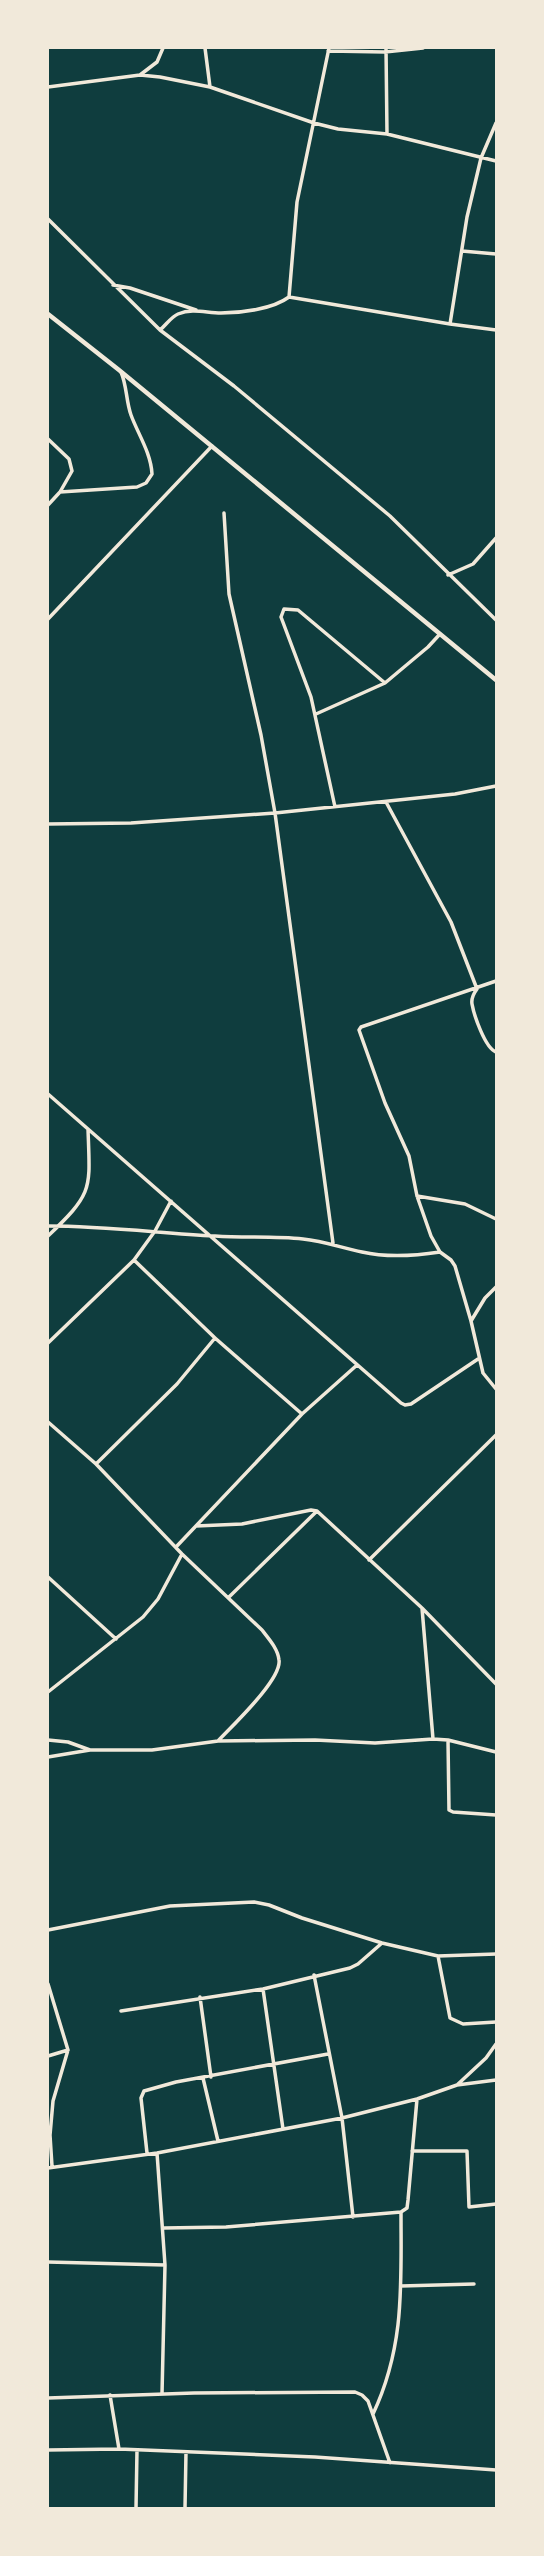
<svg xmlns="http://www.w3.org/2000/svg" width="544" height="2556" viewBox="0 0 544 2556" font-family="'Work Sans',sans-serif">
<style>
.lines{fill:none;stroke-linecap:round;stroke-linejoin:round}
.minor{stroke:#f1e9da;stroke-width:3.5}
.tertiary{stroke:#f1e9da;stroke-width:4.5}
</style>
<rect width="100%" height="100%" fill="#0f3d3e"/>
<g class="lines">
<path class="minor" d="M 205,48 L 210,87
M 386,48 L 387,134
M 328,51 L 385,52 L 423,48
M 140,75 L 157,62 L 163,48
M 48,87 L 140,75 L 160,77 L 210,87 L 314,123 L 338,129 L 387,134 L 496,161
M 496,123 L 481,158 L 467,217 L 450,324 L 496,330
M 48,219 L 160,330 L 234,386 L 390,516 L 496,620
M 462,251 L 496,254
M 113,285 L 130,288 L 196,310
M 289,297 L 450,324
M 160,330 C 166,325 171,317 178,314 C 193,308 206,313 221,313 C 241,313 273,309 289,297 L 297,202 L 329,48
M 48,439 L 69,459 L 72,471 L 60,492 L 48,505
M 60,492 L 137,487 L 146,483 L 152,474 C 151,453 138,434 131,415 C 126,401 127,386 121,372
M 224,513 L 229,594 L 261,735 L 275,813 L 333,1243
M 448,575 L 473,564 L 496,538
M 48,619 L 212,446
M 316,714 L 385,683 L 428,647 L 440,634
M 386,802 L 451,922 L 477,989 C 474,993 471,998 472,1004 C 474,1015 485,1048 496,1052
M 335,807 L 311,697 L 281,617 L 284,609 L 298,610 L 385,683
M 48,824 L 131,823 L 275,813 L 455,794 L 496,786
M 48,1094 L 401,1403 L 405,1405 L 411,1404 L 478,1359
M 417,1196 L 465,1204 L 496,1219
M 48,1226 C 104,1226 159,1233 215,1236 C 244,1238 274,1236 303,1239 C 324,1241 342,1248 362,1252 C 388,1258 414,1256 440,1252
M 48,1236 C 94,1192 90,1190 88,1129
M 496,1287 L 485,1298 L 471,1321 L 483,1373 L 496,1389
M 471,1321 L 455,1266 L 451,1260 L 440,1252 L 431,1236 L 417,1196 L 409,1156 L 385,1103 L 359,1030 L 361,1027 L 496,981
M 215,1338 L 302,1414
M 48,1343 L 134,1260 L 155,1231 L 171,1201
M 48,1422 L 96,1464 L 182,1554 L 262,1630 C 269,1639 278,1649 279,1660 C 282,1679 233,1725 218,1741
M 96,1464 L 177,1384 L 215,1338 L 134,1260
M 196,1526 L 242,1524 L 311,1510 L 317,1511 L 422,1608 L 496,1684
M 176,1547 L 302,1414 L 357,1365
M 369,1560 L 496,1435
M 48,1577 L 116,1639
M 229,1597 L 317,1511
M 422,1608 L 433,1739
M 48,1692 L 143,1617 L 158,1599 L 182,1554
M 48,1740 L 68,1742 L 90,1750 L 152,1750 L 218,1741 L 315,1740 L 375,1743 L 433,1739 L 448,1740 L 496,1752
M 448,1740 L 449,1810 L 453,1812 L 496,1815
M 48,1757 L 90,1750
M 48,1930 L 170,1906 L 254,1902 L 269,1905 L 302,1918 L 382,1943 L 438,1956 L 496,1954
M 438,1956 L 450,2018 L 463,2024 L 496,2022
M 314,1975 L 342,2118 L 353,2217
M 48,1984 L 68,2050 L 53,2101 L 50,2135 L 52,2166
M 263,1989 L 283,2129
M 200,1997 L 211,2077
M 121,2011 L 263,1989 L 350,1968 L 358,1964 L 382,1943
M 48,2056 L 68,2050
M 203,2078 L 218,2141
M 457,2085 L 486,2058 L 496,2044
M 412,2151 L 467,2151 L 469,2207 L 496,2204
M 147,2153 L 141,2098 L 144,2091 L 176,2082 L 328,2054
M 157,2153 L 165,2265 L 162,2394
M 48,2168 L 157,2153 L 342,2118 L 417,2099 L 457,2085 L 496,2080
M 164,2228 L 226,2227 L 401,2212 L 407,2208 L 408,2200 L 417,2099
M 48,2262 L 165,2265
M 401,2286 L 474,2284
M 110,2395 L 119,2449
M 48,2398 L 194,2393 L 355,2392 L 362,2395 L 368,2401 L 390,2463
M 373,2414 C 405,2346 401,2285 401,2212
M 48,2450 L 119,2449 L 315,2457 L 496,2470
M 136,2508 L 137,2450
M 185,2508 L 186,2452"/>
<path class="tertiary" d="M 48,314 L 119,370 L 496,680"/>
</g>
<rect width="544" height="2556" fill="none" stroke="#f1e9da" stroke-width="98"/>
</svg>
